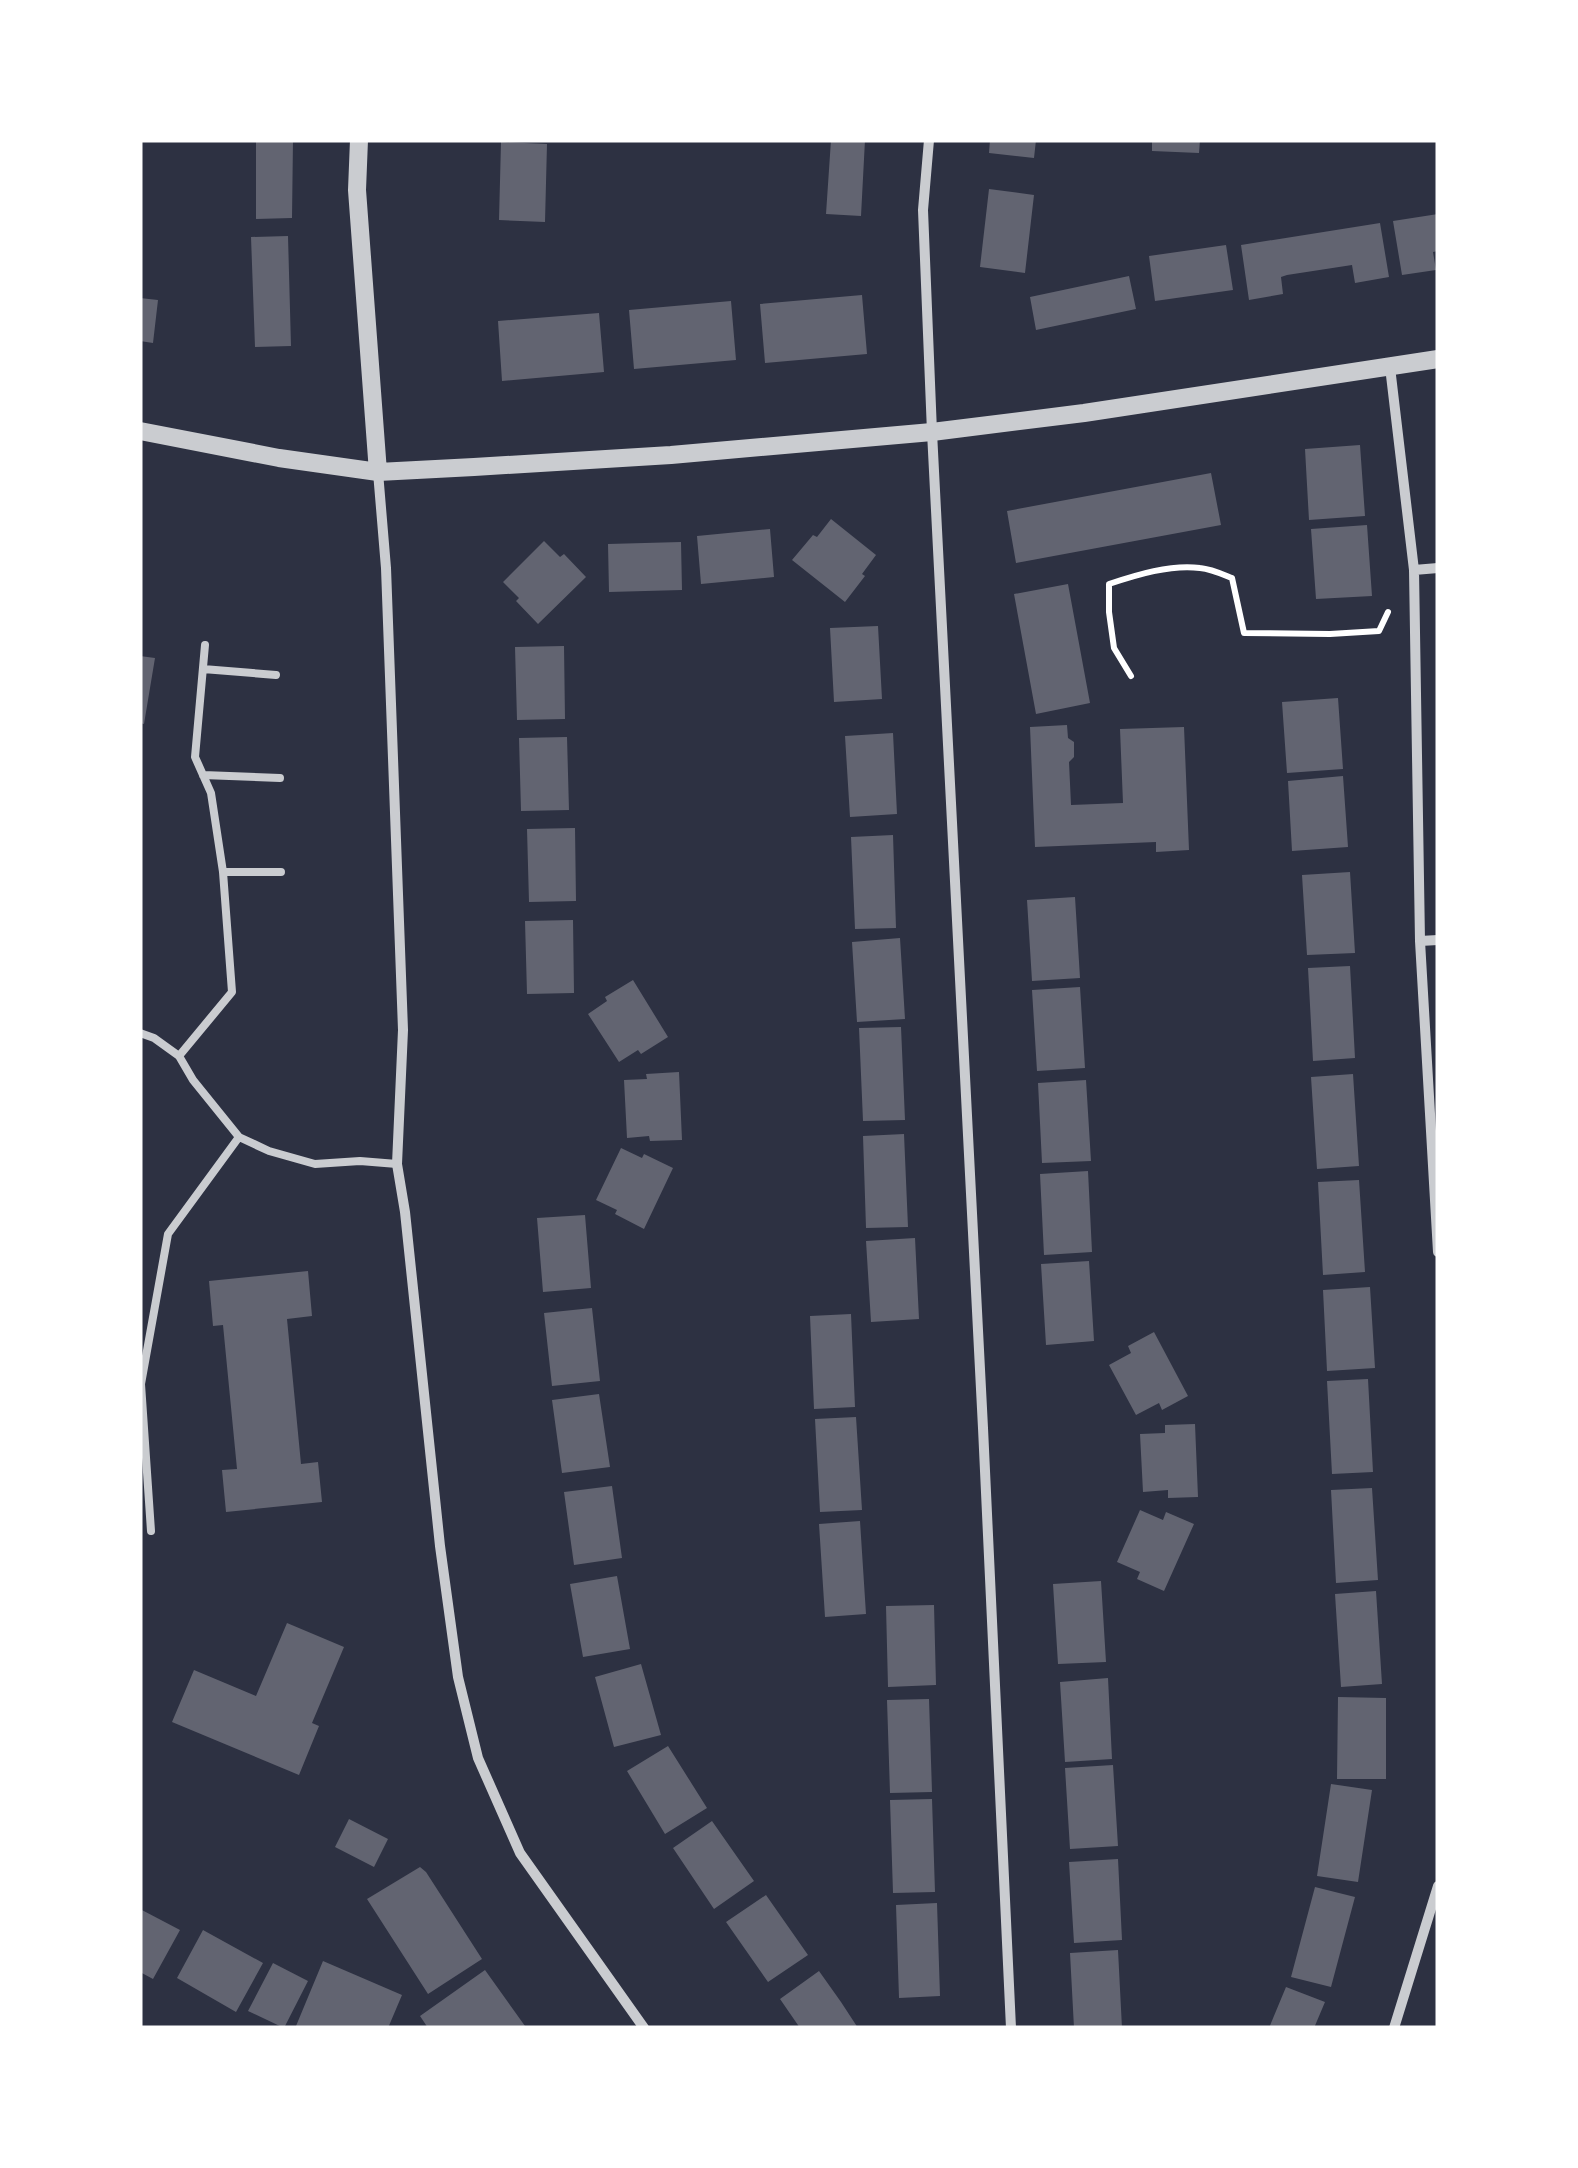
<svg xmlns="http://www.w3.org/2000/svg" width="1578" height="2168" viewBox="0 0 1578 2168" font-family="'Sofia Sans Condensed',sans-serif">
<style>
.building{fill:#626471}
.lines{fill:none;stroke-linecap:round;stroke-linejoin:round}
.path{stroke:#fff;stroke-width:6}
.service{stroke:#caccd0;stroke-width:8}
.minor{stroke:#caccd0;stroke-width:10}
.tertiary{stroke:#caccd0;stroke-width:18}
</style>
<rect width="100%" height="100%" fill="#2d3142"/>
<path class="building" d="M 256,140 L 293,140 L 292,218 L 256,219 Z
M 831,140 L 865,140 L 861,216 L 826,214 Z
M 990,140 L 1036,140 L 1034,158 L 989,153 Z
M 1152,140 L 1200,140 L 1199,153 L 1152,151 Z
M 501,142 L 547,144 L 545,222 L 499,220 Z
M 989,189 L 1034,195 L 1025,273 L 980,267 Z
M 1438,214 L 1438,251 L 1433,252 L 1436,270 L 1402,275 L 1393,221 Z
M 1380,223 L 1389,277 L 1355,283 L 1352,265 L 1287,275 L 1281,277 L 1283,294 L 1249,300 L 1241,245 Z
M 288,236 L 291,346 L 255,347 L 251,237 Z
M 1226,245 L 1233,290 L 1155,301 L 1149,256 Z
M 1129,276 L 1136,309 L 1036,330 L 1030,297 Z
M 862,295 L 867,354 L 765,363 L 760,304 Z
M 140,298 L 158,300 L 153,343 L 140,341 Z
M 731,301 L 736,360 L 634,369 L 629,310 Z
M 599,313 L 604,372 L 502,381 L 498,321 Z
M 1360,445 L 1365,516 L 1309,520 L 1305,449 Z
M 1211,473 L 1221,525 L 1016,563 L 1007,511 Z
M 831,519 L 876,555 L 862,574 L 865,576 L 845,602 L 792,560 L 813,535 L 817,537 Z
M 1367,525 L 1372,596 L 1316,599 L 1311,529 Z
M 770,529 L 774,577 L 701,584 L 697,536 Z
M 544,541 L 560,557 L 564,554 L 586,577 L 538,624 L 516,601 L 519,598 L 503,582 Z
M 681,542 L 682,590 L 609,592 L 608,544 Z
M 1068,584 L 1090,703 L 1036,714 L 1014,594 Z
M 878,626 L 882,699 L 834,702 L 830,628 Z
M 564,646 L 565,719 L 517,720 L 515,647 Z
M 140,656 L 155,658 L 144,724 L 140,723 Z
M 1338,698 L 1343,769 L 1287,773 L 1282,702 Z
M 1067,725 L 1068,738 L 1074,742 L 1074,757 L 1069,762 L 1071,805 L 1123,803 L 1120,729 L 1184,727 L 1189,850 L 1156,852 L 1156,842 L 1035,847 L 1030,727 Z
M 893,733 L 897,814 L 850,817 L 845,736 Z
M 567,737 L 569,810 L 521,811 L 519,738 Z
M 1343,776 L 1348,847 L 1292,851 L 1288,781 Z
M 575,828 L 576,901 L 529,902 L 527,829 Z
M 893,835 L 896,928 L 855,929 L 851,837 Z
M 1350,872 L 1355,953 L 1307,955 L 1302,875 Z
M 1075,897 L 1080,978 L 1032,981 L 1027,900 Z
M 573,920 L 574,993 L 527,994 L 525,921 Z
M 900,938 L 905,1019 L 857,1022 L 852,942 Z
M 1350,966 L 1355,1058 L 1313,1061 L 1308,968 Z
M 633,980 L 668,1037 L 641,1054 L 638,1050 L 619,1062 L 588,1014 L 607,1001 L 605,997 Z
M 1080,987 L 1085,1068 L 1037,1071 L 1032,990 Z
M 901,1027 L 905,1120 L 863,1121 L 859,1028 Z
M 679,1072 L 682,1140 L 650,1141 L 649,1136 L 627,1138 L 624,1080 L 647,1079 L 646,1074 Z
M 1353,1074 L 1359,1166 L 1317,1169 L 1311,1077 Z
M 1086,1080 L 1091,1161 L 1042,1163 L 1038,1083 Z
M 904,1134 L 908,1227 L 866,1228 L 863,1136 Z
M 621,1148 L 642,1158 L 644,1154 L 673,1168 L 644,1229 L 615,1214 L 617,1210 L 596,1200 Z
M 1088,1171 L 1092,1252 L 1044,1255 L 1040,1174 Z
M 1359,1180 L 1365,1272 L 1323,1275 L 1318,1182 Z
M 585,1215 L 591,1288 L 543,1292 L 537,1218 Z
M 915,1238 L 919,1319 L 871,1322 L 866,1241 Z
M 1089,1261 L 1094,1341 L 1046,1345 L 1041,1264 Z
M 308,1271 L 312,1316 L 287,1319 L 301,1464 L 318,1462 L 322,1502 L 226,1512 L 222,1470 L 237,1469 L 223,1325 L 213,1326 L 209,1281 Z
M 1370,1287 L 1375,1368 L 1327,1371 L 1323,1290 Z
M 592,1308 L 600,1381 L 552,1386 L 544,1313 Z
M 851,1314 L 855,1407 L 814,1409 L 810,1316 Z
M 1154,1332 L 1188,1396 L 1162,1410 L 1159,1403 L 1136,1415 L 1109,1365 L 1131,1353 L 1128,1346 Z
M 1368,1379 L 1373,1472 L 1332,1474 L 1327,1381 Z
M 599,1394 L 610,1467 L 562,1473 L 552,1400 Z
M 856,1417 L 862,1510 L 820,1512 L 815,1419 Z
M 1195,1424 L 1198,1497 L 1168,1498 L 1168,1490 L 1143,1492 L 1140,1434 L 1165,1433 L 1165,1425 Z
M 612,1486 L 622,1558 L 574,1565 L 564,1492 Z
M 1372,1488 L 1378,1580 L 1336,1583 L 1331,1490 Z
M 1140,1510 L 1163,1520 L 1166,1512 L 1194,1524 L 1164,1591 L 1137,1579 L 1140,1572 L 1117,1562 Z
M 860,1521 L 866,1614 L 825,1617 L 819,1524 Z
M 617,1576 L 630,1649 L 583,1657 L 570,1584 Z
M 1101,1581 L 1106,1662 L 1058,1664 L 1053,1584 Z
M 1376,1591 L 1382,1684 L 1341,1687 L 1335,1594 Z
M 934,1605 L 936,1685 L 888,1687 L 886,1606 Z
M 287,1623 L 344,1647 L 312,1723 L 319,1726 L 299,1775 L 172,1722 L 194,1670 L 256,1696 Z
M 641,1664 L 661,1735 L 614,1747 L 595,1677 Z
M 1108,1678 L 1112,1759 L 1065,1762 L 1060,1682 Z
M 1338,1697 L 1386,1698 L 1386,1779 L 1337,1779 Z
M 929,1699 L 932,1792 L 890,1793 L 887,1700 Z
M 668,1746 L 707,1808 L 665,1834 L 627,1771 Z
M 1113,1765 L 1118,1846 L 1070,1849 L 1065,1768 Z
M 1331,1784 L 1372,1790 L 1358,1882 L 1317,1876 Z
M 932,1799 L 935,1892 L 893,1893 L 890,1800 Z
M 349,1819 L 388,1839 L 374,1867 L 335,1847 Z
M 712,1821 L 754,1881 L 714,1909 L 673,1848 Z
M 1118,1859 L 1122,1940 L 1074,1943 L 1069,1862 Z
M 420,1867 L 426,1872 L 482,1959 L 428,1994 L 367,1899 Z
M 1315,1887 L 1355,1897 L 1331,1987 L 1291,1977 Z
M 766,1895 L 808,1955 L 768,1982 L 726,1922 Z
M 937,1903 L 940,1996 L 899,1998 L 896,1905 Z
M 140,1909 L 180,1930 L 153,1979 L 140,1972 Z
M 203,1930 L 263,1963 L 236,2012 L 177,1978 Z
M 1118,1950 L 1122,2028 L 1074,2028 L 1070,1953 Z
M 323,1961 L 402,1995 L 388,2028 L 298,2028 L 296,2026 Z
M 273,1963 L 308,1981 L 284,2028 L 248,2011 Z
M 485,1970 L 525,2026 L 522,2028 L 428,2028 L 420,2016 Z
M 819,1971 L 841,2002 L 858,2028 L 800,2028 L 780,1999 Z
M 1286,1987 L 1325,2002 L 1314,2028 L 1269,2028 Z"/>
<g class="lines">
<path class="path" d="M 1131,676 L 1114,648 L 1109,612 L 1109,584 C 1136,575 1171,564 1200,568 C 1211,569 1222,574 1232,578 L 1244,633 L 1330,634 L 1379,631 L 1388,612"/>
<path class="service" d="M 203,669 L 276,675
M 203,775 L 280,778
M 223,872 L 281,872
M 140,1033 L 154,1038 L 179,1056 L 193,1080 L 239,1137 L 269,1151 L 315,1164 L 360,1161 L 397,1164
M 179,1056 L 232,992 L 223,872 L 211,793 L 195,757 L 205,645
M 151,1531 L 141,1384 L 168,1234 L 239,1137"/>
<path class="minor" d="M 929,140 L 923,210 L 932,432 L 983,1428 L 1011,2028
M 1390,367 L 1414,570 L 1420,941 L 1438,1252
M 378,472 L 386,568 L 403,1030 L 397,1164 L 405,1212 L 440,1546 L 458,1677 L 478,1758 L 520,1853 L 644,2028
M 1414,570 L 1438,568
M 1420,941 L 1438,940
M 1394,2028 L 1438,1886"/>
<path class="tertiary" d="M 359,140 L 357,190 L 378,472
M 140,431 L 279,458 L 378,472 L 474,467 L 671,455 L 932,432 L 1084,413 L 1438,359"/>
</g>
<rect width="1578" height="2168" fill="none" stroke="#ffffff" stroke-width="285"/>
</svg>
